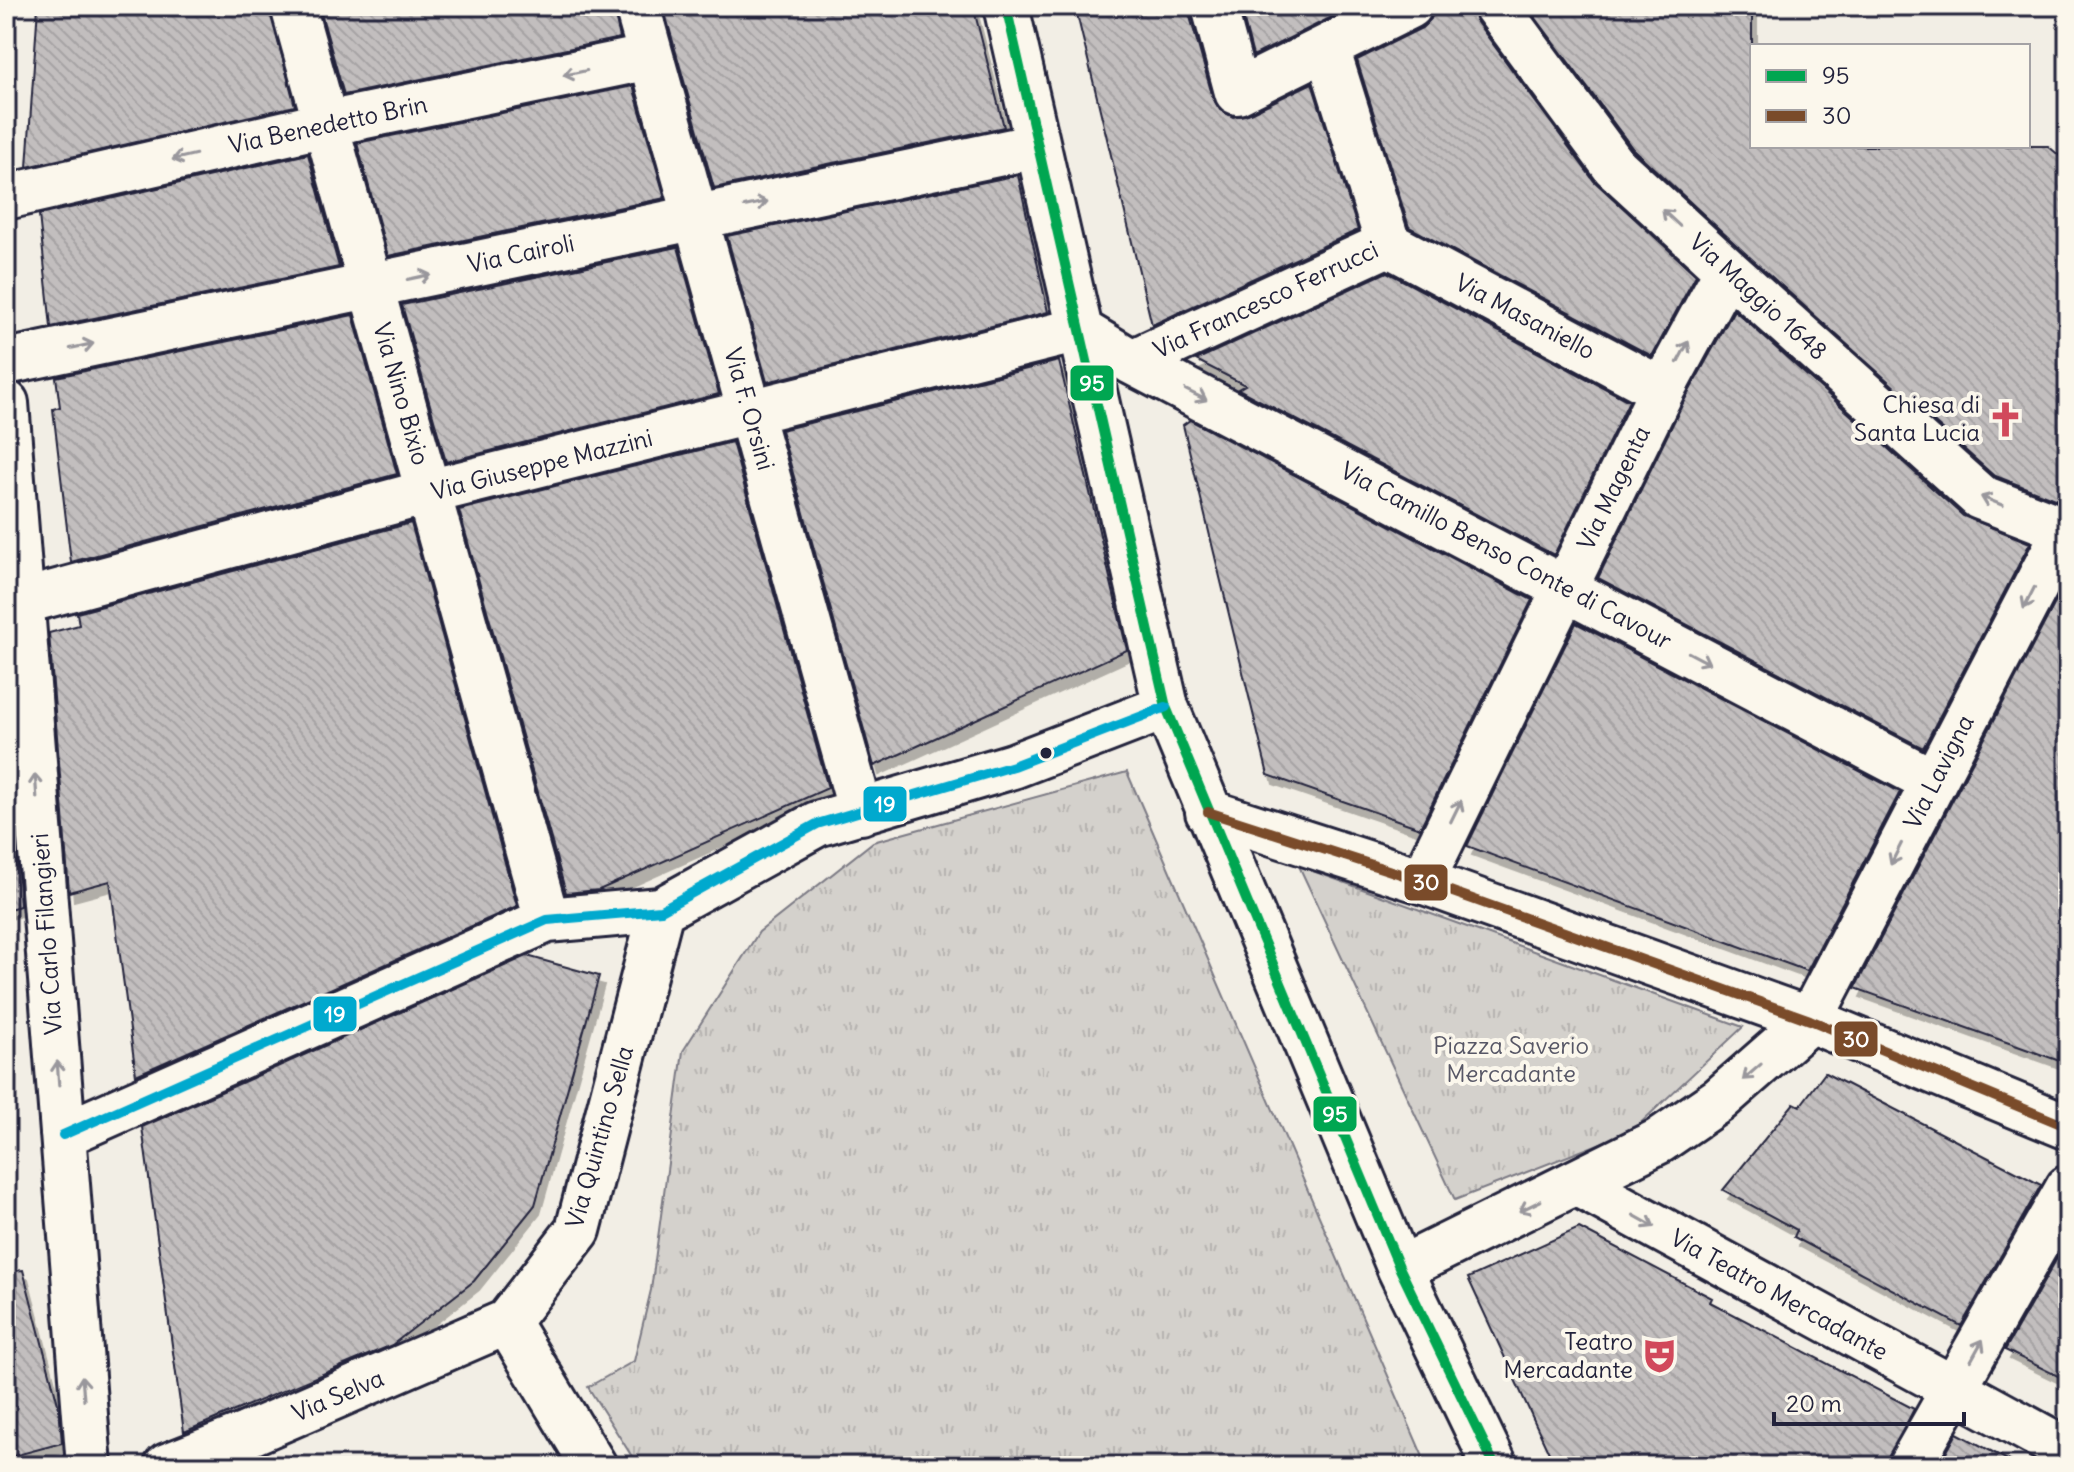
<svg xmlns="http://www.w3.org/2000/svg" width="2074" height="1472" viewBox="0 0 2074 1472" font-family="Delius,sans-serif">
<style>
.grass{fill:url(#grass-tufts);stroke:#7b7a84;stroke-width:2}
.building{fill:url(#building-back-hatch);stroke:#22223b;stroke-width:2;filter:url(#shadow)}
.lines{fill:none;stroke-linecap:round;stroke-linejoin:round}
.minor-casing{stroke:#22223b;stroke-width:50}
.minor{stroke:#fbf7ec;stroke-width:44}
.bus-1-casing{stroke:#fbf7ec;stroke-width:16}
.bus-2-casing{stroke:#fbf7ec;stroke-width:16}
.bus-3-casing{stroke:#fbf7ec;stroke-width:16}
.bus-1{stroke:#00a651;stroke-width:10}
.bus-2{stroke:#7a4b2a;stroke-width:10}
.bus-3{stroke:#00a9ce;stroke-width:10}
.oneway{stroke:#99979c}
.bus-dot{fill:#22223b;stroke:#fbf7ec;stroke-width:3}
.labels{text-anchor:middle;stroke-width:8;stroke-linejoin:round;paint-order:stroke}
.street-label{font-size:24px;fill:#22223b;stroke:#fbf7ec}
.poi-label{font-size:24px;fill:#22223b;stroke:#fbf7ec;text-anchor:end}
.park-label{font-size:24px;fill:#575766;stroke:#fbf7ec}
.line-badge{stroke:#fbf7ec;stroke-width:3}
.badge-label{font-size:22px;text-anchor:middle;font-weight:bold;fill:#fff}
</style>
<defs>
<pattern id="grass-tufts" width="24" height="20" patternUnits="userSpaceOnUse" patternTransform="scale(2)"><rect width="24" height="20" fill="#d4d1cc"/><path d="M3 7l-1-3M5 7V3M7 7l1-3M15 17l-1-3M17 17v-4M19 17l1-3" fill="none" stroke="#b6b3b0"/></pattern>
<pattern id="building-back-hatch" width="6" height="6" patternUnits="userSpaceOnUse" patternTransform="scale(2)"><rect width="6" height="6" fill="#c2bebe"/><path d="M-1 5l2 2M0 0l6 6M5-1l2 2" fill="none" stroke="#a6a3a4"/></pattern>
<filter id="shadow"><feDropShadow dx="5" dy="9" stdDeviation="0" flood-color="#0004"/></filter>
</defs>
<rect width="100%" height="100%" fill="#f2eee5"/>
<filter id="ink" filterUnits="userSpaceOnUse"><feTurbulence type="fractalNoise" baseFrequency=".0125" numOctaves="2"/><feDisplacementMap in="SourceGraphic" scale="16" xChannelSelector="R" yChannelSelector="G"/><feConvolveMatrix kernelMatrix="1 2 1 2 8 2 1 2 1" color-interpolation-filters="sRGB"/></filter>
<g filter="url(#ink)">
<path class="grass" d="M 1127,772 L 1427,1466 L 638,1466 L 588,1387 L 634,1361 L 651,1290 L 683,1051 L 759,932 L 873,842 Z
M 1299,866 L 1743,1027 L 1632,1131 L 1455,1200 Z"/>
<path class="building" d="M 38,6 L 269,6 L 295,106 L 27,167 Z
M 319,6 L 613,6 L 620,38 L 344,95 Z
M 663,6 L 973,6 L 1004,127 L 714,188 Z
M 1075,6 L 1187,6 L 1213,98 L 1220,110 L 1233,117 L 1248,114 L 1312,83 L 1358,230 L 1152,325 Z
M 1256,6 L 1354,6 L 1253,56 L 1242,13 Z
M 1435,6 L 1471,6 L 1476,21 L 1594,181 L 1696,275 L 1652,356 L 1409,227 L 1357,60 L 1422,28 L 1431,19 Z
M 1527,6 L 1752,6 L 1752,146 L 2048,146 L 2068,163 L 2068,499 L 2060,501 L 1993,475 L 1744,252 L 1633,149 Z
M 633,86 L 665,198 L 388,256 L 357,143 Z
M 308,154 L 339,267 L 51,327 L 39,215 Z
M 1018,175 L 1048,312 L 767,382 L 727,236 Z
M 678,247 L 719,394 L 446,462 L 402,305 Z
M 1387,272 L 1629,401 L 1554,555 L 1238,389 L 1245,385 L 1196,360 Z
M 1734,310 L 1963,516 L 2030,543 L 1923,748 L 1598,578 L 1684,401 Z
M 353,315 L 397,474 L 71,562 L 53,409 L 60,407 L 56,377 Z
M 1059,361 L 1127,650 L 874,766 L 781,430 Z
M 1190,420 L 1532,600 L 1420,828 L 1268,775 L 1183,425 Z
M 732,442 L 828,788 L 599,890 L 566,893 L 459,510 Z
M 411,523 L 517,906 L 136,1075 L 110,881 L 69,892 L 49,633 L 79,625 L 77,613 Z
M 2068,578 L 2068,1064 L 1855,988 Z
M 1576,623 L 1900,792 L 1807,971 L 1467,846 Z
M 6,724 L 20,906 L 6,910 Z
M 527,956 L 599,976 L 535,1205 L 474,1281 L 392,1345 L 184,1432 L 142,1127 Z
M 1825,1073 L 2041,1185 L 1961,1326 L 1794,1237 L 1797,1230 L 1723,1190 L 1794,1103 L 1800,1106 Z
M 1579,1228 L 1712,1298 L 1710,1302 L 1914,1409 L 1885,1466 L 1555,1466 L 1468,1278 Z
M 2068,1239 L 2068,1381 L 2005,1350 Z
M 23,1270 L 59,1408 L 62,1443 L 6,1458 L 6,1272 Z
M 1957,1433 L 2019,1466 L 1939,1466 Z"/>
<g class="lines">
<defs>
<path id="minor" d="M 293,6 L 547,920
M 637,6 L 861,812
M 1006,6 L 1166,707 L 1400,1269 L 1495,1466
M 1214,6 L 1237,92 L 1410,6
M 1496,6 L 1614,166 L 1727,270 L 1980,497 L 2068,531
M 6,197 L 326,124 L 651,57
M 1388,244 L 1662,390
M 6,362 L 1036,146
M 1132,362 L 1388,244 L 1327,48
M 6,403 L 89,1466
M 6,606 L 428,492 L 1079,330 L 1132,362 L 1934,782
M 1208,812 L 1422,881 L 1810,1020 L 2068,1127
M 1422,881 L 1662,390 L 1727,270
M 63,1135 L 547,920 L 661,910 L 817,824 L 1013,766 L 1166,707
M 1576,1183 L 2068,1451
M 1400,1269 L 1659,1141 L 1719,1100 L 1810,1020 L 2068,524
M 507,1322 L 594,1466
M 167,1466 L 246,1435 L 507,1322 L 578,1230 L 661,910
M 1910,1466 L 2068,1188"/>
</defs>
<use href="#minor" class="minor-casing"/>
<use href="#minor" class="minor"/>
<defs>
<path id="bus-1" d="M 1006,6 L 1166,707 L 1400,1269 L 1495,1466"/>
<path id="bus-2" d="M 1208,812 L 1422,881 L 1810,1020 L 2068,1127"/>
<path id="bus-3" d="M 63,1135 L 547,920 L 661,910 L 817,824 L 1013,766 L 1166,707"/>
</defs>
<use href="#bus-1" class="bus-1-casing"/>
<use href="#bus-2" class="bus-2-casing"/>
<use href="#bus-3" class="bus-3-casing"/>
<use href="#bus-1" class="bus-1"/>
<use href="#bus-2" class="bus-2"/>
<use href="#bus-3" class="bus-3"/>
</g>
<defs><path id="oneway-shaft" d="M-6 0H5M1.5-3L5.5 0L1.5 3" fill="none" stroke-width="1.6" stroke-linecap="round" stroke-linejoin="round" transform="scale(2)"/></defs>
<g class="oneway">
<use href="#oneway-shaft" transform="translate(575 73) rotate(168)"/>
<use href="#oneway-shaft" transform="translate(184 157) rotate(167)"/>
<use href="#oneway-shaft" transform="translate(756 204) rotate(-12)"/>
<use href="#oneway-shaft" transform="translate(1671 218) rotate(-137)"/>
<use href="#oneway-shaft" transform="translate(419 277) rotate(-12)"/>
<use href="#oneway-shaft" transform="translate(82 346) rotate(-12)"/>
<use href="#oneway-shaft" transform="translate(1683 352) rotate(-62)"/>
<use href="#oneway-shaft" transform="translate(1196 395) rotate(27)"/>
<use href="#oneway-shaft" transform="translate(1992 501) rotate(-158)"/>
<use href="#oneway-shaft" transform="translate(2029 598) rotate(117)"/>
<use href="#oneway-shaft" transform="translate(1699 658) rotate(28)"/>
<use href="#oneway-shaft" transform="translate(36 786) rotate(-94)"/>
<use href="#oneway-shaft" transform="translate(1456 811) rotate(-64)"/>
<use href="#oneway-shaft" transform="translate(1896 854) rotate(117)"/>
<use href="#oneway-shaft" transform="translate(1752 1072) rotate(139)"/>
<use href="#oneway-shaft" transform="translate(58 1073) rotate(-94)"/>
<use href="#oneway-shaft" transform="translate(1530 1206) rotate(154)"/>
<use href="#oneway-shaft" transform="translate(1644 1221) rotate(29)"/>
<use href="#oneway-shaft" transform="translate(1977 1350) rotate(-61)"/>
<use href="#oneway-shaft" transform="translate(83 1388) rotate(-95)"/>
</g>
</g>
<defs>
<symbol id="church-bare" viewBox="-9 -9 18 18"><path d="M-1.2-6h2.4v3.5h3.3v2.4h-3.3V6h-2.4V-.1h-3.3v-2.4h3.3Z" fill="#d1495b" stroke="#fbf7ec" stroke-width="2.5" paint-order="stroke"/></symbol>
<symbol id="theatre-bare" viewBox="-9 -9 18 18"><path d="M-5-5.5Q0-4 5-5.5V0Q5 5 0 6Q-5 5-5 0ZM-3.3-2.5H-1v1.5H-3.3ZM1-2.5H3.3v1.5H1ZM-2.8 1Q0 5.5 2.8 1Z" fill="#d1495b" stroke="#fbf7ec" stroke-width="2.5" paint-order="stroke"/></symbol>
</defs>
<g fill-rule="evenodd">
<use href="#church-bare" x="1980" y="394" width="51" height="51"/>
<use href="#theatre-bare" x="1634" y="1330" width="51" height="51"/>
</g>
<circle class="bus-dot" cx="1046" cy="753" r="7"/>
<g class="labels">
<g class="street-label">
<text transform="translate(328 125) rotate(-12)" y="8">Via Benedetto Brin</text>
<text transform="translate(521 254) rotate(-12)" y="8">Via Cairoli</text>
<text transform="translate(1758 297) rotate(42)" y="8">Via Maggio 1648</text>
<text transform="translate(1266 300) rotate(-25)" y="8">Via Francesco Ferrucci</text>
<text transform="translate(1525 317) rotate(28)" y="8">Via Masaniello</text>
<text transform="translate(401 394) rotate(74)" y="8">Via Nino Bixio</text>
<text transform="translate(749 409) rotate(74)" y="8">Via F. Orsini</text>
<text transform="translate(542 465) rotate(-14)" y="8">Via Giuseppe Mazzini</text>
<text transform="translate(1614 488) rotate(-64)" y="8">Via Magenta</text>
<text transform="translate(1506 556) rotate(28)" y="8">Via Camillo Benso Conte di Cavour</text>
<text transform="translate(1939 772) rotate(-63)" y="8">Via Lavigna</text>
<text transform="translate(47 934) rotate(-94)" y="8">Via Carlo Filangieri</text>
<text transform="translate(600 1137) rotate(-74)" y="8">Via Quintino Sella</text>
<text transform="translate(1779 1295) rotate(29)" y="8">Via Teatro Mercadante</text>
<text transform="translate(338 1396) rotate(-23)" y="8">Via Selva</text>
</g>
<g class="poi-label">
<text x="1980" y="413">Chiesa di<tspan x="1980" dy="28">Santa Lucia</tspan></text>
<text x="1633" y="1350">Teatro<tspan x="1633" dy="28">Mercadante</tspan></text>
</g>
<g class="park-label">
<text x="1511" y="1054">Piazza Saverio<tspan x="1511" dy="28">Mercadante</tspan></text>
</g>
</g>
<g class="line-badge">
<rect x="1069" y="364" width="46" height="38" rx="8" fill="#00a651"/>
<rect x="862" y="785" width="46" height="38" rx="8" fill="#00a9ce"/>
<rect x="1403" y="863" width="46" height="39" rx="8" fill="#7a4b2a"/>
<rect x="312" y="995" width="46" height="38" rx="8" fill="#00a9ce"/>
<rect x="1833" y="1020" width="46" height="38" rx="8" fill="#7a4b2a"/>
<rect x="1312" y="1095" width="46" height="38" rx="8" fill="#00a651"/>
</g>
<g class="badge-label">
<text x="1092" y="391">95</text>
<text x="885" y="812">19</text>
<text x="1426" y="890">30</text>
<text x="335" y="1022">19</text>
<text x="1856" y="1047">30</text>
<text x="1335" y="1122">95</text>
</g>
<rect width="2074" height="1472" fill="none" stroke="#fbf7ec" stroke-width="32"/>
<rect x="16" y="16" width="2042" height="1440" fill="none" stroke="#22223b" stroke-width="3" filter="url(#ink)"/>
<rect x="1750" y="44" width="280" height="104" fill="#fbf7ec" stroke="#a4a2a5" stroke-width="2"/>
<rect x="1766" y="70" width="40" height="12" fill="#00a651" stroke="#a4a2a5" stroke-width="2"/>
<text x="1822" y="84" font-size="24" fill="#22223b">95</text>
<rect x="1766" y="110" width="40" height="12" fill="#7a4b2a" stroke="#a4a2a5" stroke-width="2"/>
<text x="1822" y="124" font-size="24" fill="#22223b">30</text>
<path d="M1774 1412v12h190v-12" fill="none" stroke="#22223b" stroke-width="4"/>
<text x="1786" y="1412" font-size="24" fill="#22223b" stroke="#fbf7ec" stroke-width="6" paint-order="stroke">20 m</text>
</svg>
